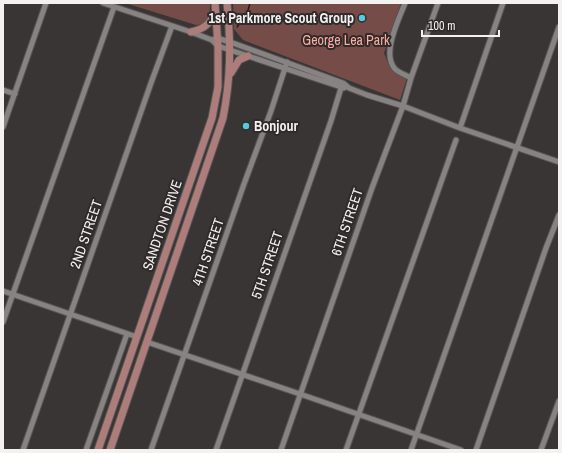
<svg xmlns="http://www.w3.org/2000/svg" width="562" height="453" viewBox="0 0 562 453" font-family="'Archivo Narrow',sans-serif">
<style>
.green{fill:#754c47}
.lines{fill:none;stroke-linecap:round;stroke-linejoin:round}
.stream{stroke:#3c110f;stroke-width:1.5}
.minor-casing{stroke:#575453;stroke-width:7}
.secondary-casing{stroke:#575453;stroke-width:9}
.minor{stroke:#888383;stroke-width:5}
.secondary{stroke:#ac7d7a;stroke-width:7}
.poi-dot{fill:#54cade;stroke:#2f2b2a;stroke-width:1.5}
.labels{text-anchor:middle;stroke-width:4;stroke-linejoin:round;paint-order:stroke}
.poi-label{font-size:14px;font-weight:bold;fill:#f4f2f1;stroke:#2f2b2a;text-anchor:end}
.park-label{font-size:14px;fill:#feaca2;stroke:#2f2b2a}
.street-label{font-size:14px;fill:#f4f2f1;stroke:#2f2b2a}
</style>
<rect width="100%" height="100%" fill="#393534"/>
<path class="green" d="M 125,3 L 210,3 C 210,14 209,24 196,25 Z
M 233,3 L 401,3 L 384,53 L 389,66 L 407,78 L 400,100 L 243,40 L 234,29 Z"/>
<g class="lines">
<path class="stream" d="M 237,27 L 247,14 L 250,3"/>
<defs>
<path id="minor" d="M 103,3 L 191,32 L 212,40 L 218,46 L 344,88
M 405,3 C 399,19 381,54 395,69 C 399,73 406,75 411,78
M 212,40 L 217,38 L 230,42 L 343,83 L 349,88 L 367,95 L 403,106 L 460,128 L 559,162
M 3,90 L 15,94
M 3,127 L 46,3
M 460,128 L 503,3
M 3,291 L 137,337
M 3,322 L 114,7
M 147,342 L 300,394 L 461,450
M 23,450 L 151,83 L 172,26
M 86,450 L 127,334
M 151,450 L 244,184 L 271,111 L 287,62
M 216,450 L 331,121 L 341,88
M 281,450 L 372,188 L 403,106 L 411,78 L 438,3
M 346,450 L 456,140
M 411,450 L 559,27
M 476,450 L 546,248 L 559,215
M 541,450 L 559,401"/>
<path id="secondary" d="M 191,32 C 204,29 210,24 215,12
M 231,73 L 239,60 L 248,56
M 98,450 L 212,118 L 218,87 L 218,46 L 215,3
M 110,450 L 223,118 C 231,77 231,44 227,3"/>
</defs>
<use href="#minor" class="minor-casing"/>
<use href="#secondary" class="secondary-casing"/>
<use href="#minor" class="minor"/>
<use href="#secondary" class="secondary"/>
</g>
<g class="poi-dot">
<circle cx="362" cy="18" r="4"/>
<circle cx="246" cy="126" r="4"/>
</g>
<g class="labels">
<g class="poi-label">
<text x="354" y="23">1st Parkmore Scout Group</text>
<text x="254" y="131" text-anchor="start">Bonjour</text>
</g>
<g class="park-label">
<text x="346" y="45">George Lea Park</text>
</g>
<g class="street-label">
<text transform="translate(347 222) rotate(-71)" y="5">6TH STREET</text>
<text transform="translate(162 225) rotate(-71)" y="5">SANDTON DRIVE</text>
<text transform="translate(86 234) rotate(-71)" y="5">2ND STREET</text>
<text transform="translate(208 252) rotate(-71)" y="5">4TH STREET</text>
<text transform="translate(267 265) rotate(-71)" y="5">5TH STREET</text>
</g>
</g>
<rect width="562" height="453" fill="none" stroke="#f4f2f1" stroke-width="8"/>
<path d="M422 30v6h77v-6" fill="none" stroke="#f4f2f1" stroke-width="2"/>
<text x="428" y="30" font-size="12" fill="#f4f2f1" stroke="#2f2b2a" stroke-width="3" paint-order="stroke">100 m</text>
</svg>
